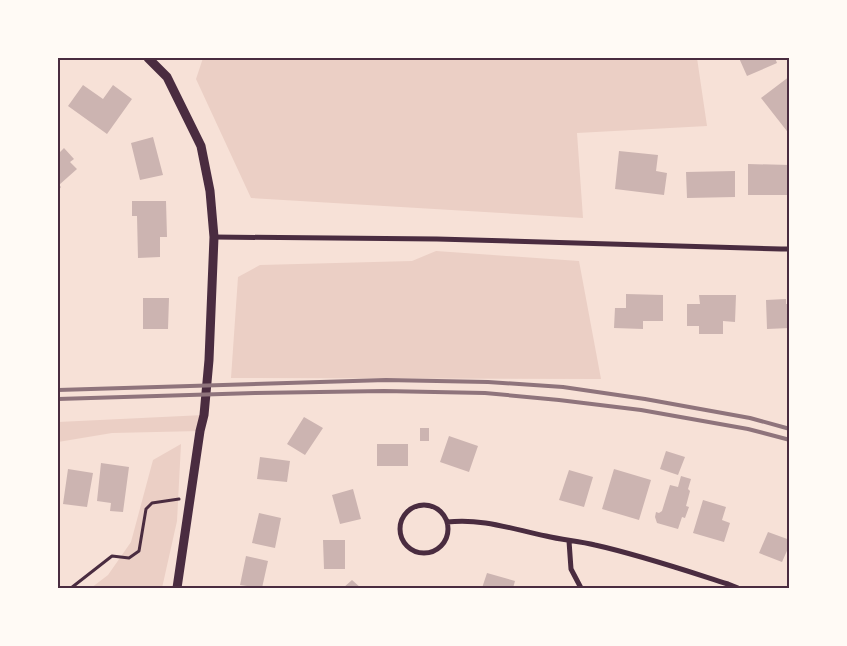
<svg xmlns="http://www.w3.org/2000/svg" width="847" height="646" viewBox="0 0 847 646" font-family="'Source Sans 3',sans-serif">
<style>
.green{fill:#ebcfc5}
.building{fill:#ccb4b1}
.lines{fill:none;stroke-linecap:round;stroke-linejoin:round}
.path{stroke:#4a2c40;stroke-width:3}
.service{stroke:#4a2c40;stroke-width:4}
.minor{stroke:#4a2c40;stroke-width:5}
.tertiary{stroke:#4a2c40;stroke-width:9}
.rail{stroke:#8f747c;stroke-width:4}
.neatline{fill:none;stroke:#4a2c40;stroke-width:2}
</style>
<rect width="100%" height="100%" fill="#f7e1d7"/>
<path class="green" d="M 203,58 L 697,58 L 707,126 L 577,133 L 583,218 L 251,198 L 196,79 Z
M 436,251 L 579,261 L 601,379 L 231,378 L 238,277 L 260,265 L 412,261 Z
M 204,415 L 200,431 L 112,433 L 58,442 L 58,422 Z
M 181,444 L 177,521 L 162,588 L 91,588 L 108,575 L 131,542 L 153,460 Z"/>
<path class="building" d="M 739,58 L 775,58 L 777,63 L 747,76 Z
M 790,76 L 790,135 L 761,98 Z
M 83,85 L 103,99 L 113,85 L 132,99 L 107,134 L 68,106 Z
M 153,137 L 163,175 L 140,180 L 131,143 Z
M 64,148 L 74,159 L 70,162 L 77,169 L 59,185 L 61,187 L 58,191 L 58,154 Z
M 619,151 L 658,155 L 656,171 L 667,173 L 664,195 L 615,189 Z
M 748,164 L 790,165 L 790,195 L 748,195 Z
M 735,171 L 735,197 L 687,198 L 686,172 Z
M 132,201 L 166,201 L 167,237 L 160,237 L 160,257 L 138,258 L 137,216 L 132,216 Z
M 626,294 L 663,295 L 663,321 L 643,321 L 643,329 L 614,328 L 615,308 L 626,308 Z
M 699,295 L 736,295 L 735,322 L 723,321 L 723,334 L 699,334 L 699,326 L 687,326 L 687,304 L 700,304 Z
M 143,298 L 169,298 L 168,329 L 143,329 Z
M 786,299 L 786,304 L 790,304 L 790,328 L 767,329 L 766,300 Z
M 304,417 L 323,428 L 305,455 L 287,444 Z
M 420,428 L 429,428 L 429,441 L 420,441 Z
M 449,436 L 478,446 L 469,472 L 440,462 Z
M 377,444 L 408,444 L 408,466 L 377,466 Z
M 666,451 L 685,457 L 678,475 L 660,469 Z
M 260,457 L 290,461 L 287,482 L 257,479 Z
M 101,463 L 129,467 L 123,512 L 110,511 L 111,503 L 97,501 Z
M 68,469 L 93,473 L 87,507 L 63,504 Z
M 614,469 L 651,480 L 639,520 L 602,509 Z
M 569,470 L 593,477 L 584,507 L 559,500 Z
M 681,476 L 691,479 L 688,489 L 690,491 L 686,506 L 689,507 L 685,518 L 682,517 L 678,529 L 657,523 L 655,517 L 656,512 L 659,513 L 662,511 L 670,485 L 678,487 Z
M 353,489 L 361,519 L 340,524 L 332,495 Z
M 703,500 L 726,507 L 722,520 L 730,523 L 724,542 L 693,533 Z
M 259,513 L 281,518 L 275,548 L 252,543 Z
M 768,532 L 790,540 L 790,544 L 782,562 L 759,553 Z
M 323,540 L 345,540 L 345,569 L 324,569 Z
M 246,556 L 268,561 L 262,588 L 240,585 Z
M 487,573 L 515,581 L 513,588 L 482,588 Z
M 352,580 L 361,588 L 343,588 Z"/>
<g class="lines">
<path class="path" d="M 71,588 L 112,556 L 129,558 L 139,551 L 146,509 L 152,503 L 179,499"/>
<path class="service" d="M 58,587 L 59,588"/>
<path class="minor" d="M 214,237 L 437,239 L 781,249 L 790,249
M400 529a24 24 0 1 1 48 0a24 24 0 1 1-48 0Z
M 447,522 C 482,518 512,529 546,536 C 562,540 579,541 595,545 C 640,555 684,570 728,584 L 738,588
M 569,541 L 571,569 L 581,588"/>
<path class="tertiary" d="M 148,58 L 167,77 L 201,146 L 210,191 L 214,237 L 209,360 L 204,415 L 200,431 L 177,588"/>
<path class="rail" d="M 58,390 L 386,380 L 488,382 L 563,387 L 645,399 L 750,418 L 790,429
M 58,399 L 255,393 L 384,391 L 485,393 L 559,400 L 641,410 L 748,429 L 790,440"/>
</g>
<rect width="847" height="646" fill="none" stroke="#fffaf5" stroke-width="118"/>
<rect x="59" y="59" width="729" height="528" class="neatline"/>
</svg>
